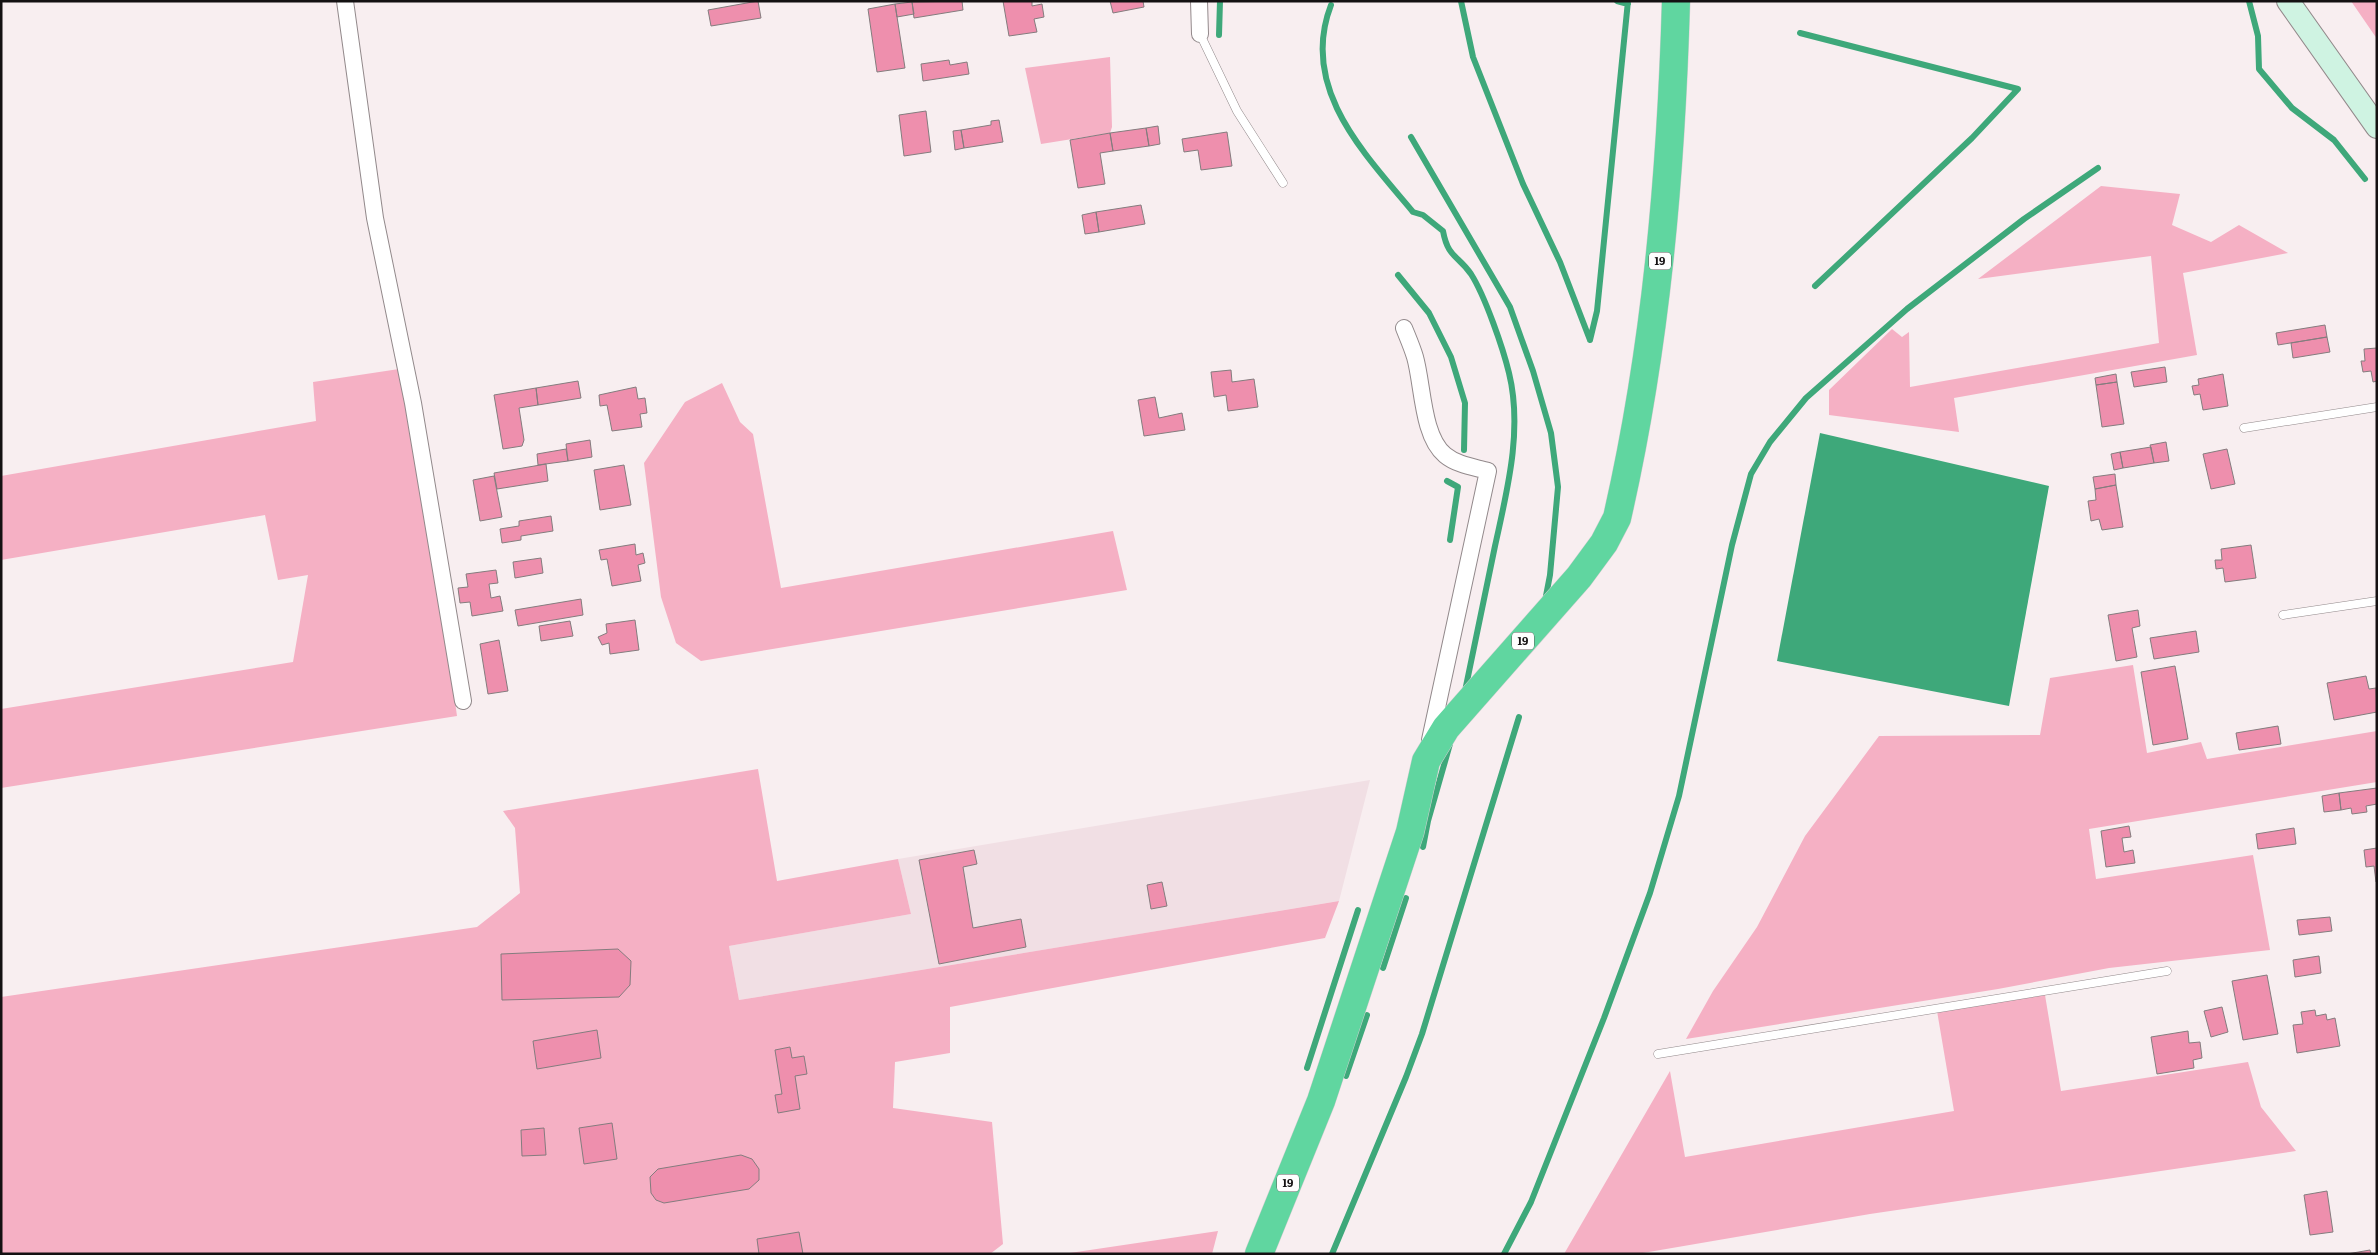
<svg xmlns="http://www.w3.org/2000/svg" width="2378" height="1255" viewBox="0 0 2378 1255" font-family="Literata,serif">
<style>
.built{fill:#f1dfe4}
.green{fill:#f5b0c4}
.water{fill:#3ea87a}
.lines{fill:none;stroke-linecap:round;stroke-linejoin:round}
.stream{stroke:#3ea87a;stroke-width:6}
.building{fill:#ee8fad;stroke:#847c7e}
.lane-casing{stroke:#92898b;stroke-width:9}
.street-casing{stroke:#92898b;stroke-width:18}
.secondary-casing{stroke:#92898b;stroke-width:24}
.highway-casing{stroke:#d0cfd0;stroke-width:29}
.lane{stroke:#fff;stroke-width:8}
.street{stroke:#fff;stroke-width:16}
.secondary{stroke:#cff3e2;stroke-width:22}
.highway{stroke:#60d6a0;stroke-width:28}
.labels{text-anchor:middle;stroke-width:4;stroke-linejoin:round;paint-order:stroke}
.shield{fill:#fefefe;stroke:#5a5859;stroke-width:1}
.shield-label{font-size:11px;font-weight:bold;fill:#141112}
</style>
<rect width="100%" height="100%" fill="#f8eef0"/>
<path class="built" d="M 1370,780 L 1339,901 L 739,1000 L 729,946 L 911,914 L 898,859 Z"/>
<path class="green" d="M 2351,1 L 2377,1 L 2377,38 L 2375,36 Z
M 1110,57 L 1112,127 L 1110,133 L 1041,144 L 1025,68 Z
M 2101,186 L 2180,194 L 2172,225 L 2211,242 L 2239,225 L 2288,253 L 2183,273 L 2197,355 L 1954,398 L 1959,432 L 1829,415 L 1829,390 L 1892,329 L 1902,337 L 1909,332 L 1910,387 L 2159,343 L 2151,256 L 1978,279 Z
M 399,369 L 438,580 L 457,716 L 1,788 L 1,709 L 293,662 L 308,575 L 278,580 L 265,515 L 1,560 L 1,476 L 316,421 L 313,382 Z
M 722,383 L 740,422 L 753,434 L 781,588 L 1113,531 L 1127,590 L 701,661 L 676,643 L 661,597 L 644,463 L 685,402 Z
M 2133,665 L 2147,753 L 2201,742 L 2207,759 L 2377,731 L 2377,782 L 2089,829 L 2096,879 L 2253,855 L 2270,950 L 2109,968 L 1998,989 L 1686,1039 L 1713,991 L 1757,927 L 1805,836 L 1879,736 L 2040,735 L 2050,678 Z
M 758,769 L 777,881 L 898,859 L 911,914 L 729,946 L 739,1000 L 1339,901 L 1325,938 L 950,1007 L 950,1053 L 895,1062 L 893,1108 L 992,1122 L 1003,1244 L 990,1254 L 1,1254 L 1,997 L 477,927 L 520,893 L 515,828 L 503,811 Z
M 2045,995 L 2061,1091 L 2248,1062 L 2261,1107 L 2296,1151 L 1870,1214 L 1637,1254 L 1564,1254 L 1670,1071 L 1685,1157 L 1954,1111 L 1937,1011 Z
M 1218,1231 L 1212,1254 L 1063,1254 Z"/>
<path class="water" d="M 1820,433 L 2049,486 L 2009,706 L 1777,661 Z"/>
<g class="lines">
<path class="stream" d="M 1461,1 L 1473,57 L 1523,184 L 1560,262 L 1590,340
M 1617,1 L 1628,4
M 2249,1 L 2258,36 L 2259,69 L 2292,108 L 2334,140 L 2365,179
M 1331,5 C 1299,88 1364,153 1413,212 L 1423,215 L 1443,231 C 1448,258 1458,255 1471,274 C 1485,296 1503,348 1509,373 C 1523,430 1507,491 1495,546 C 1485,595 1475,643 1465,691
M 1800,33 L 2018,89 L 1972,138 L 1815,286
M 1219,35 L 1220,1
M 1411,137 L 1510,307 L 1533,371 L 1551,433 L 1558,487 L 1550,575 L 1545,601
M 1398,275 L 1429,313 L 1451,357 L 1465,403 L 1464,450
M 1590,340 L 1597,311 L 1628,1
M 1447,481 L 1458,487 L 1450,540
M 1423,847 L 1428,821 L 1450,744
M 1383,968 L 1406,898
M 1307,1068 L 1358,910
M 1346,1076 L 1367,1015
M 1332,1254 L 1406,1077 L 1422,1034 L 1519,717
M 1504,1254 L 1531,1202 L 1604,1018 L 1650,893 L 1679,796 L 1732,545 L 1751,474 L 1770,442 L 1806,398 L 1907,309 L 2024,219 L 2098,168"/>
</g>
<path class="building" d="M 758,1 L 761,18 L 711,26 L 708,10 Z
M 962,1 L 963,10 L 914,18 L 912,2 Z
M 1003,1 L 1032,1 L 1032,6 L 1042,4 L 1044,17 L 1034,19 L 1037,32 L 1009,36 Z
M 1110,1 L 1143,1 L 1144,7 L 1113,13 Z
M 912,2 L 914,14 L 897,17 L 895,4 Z
M 895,4 L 905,68 L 877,72 L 868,9 Z
M 949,60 L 950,65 L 967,62 L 969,74 L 923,81 L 921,64 Z
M 926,111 L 931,152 L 904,156 L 899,115 Z
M 999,120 L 1003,142 L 964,148 L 961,130 L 991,125 L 991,121 Z
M 1158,126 L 1160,144 L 1149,146 L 1146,128 Z
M 1146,128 L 1149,146 L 1113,151 L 1110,133 Z
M 961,130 L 964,148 L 955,150 L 953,131 Z
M 1227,132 L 1232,166 L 1201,170 L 1198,150 L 1184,152 L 1182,139 Z
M 1110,133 L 1113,151 L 1100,153 L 1105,184 L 1078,188 L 1070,140 Z
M 1141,205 L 1145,224 L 1099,232 L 1096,212 Z
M 1096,212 L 1099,232 L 1085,234 L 1082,215 Z
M 2325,325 L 2327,337 L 2278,345 L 2276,333 Z
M 2327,337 L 2330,352 L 2293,358 L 2291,343 Z
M 2377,348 L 2377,381 L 2373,382 L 2371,371 L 2363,372 L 2361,361 L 2365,361 L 2364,349 Z
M 2165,367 L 2167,382 L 2134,387 L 2131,372 Z
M 1231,370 L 1232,382 L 1254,379 L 1258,407 L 1228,411 L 1226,395 L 1214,397 L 1211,372 Z
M 2116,374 L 2117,382 L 2096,385 L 2095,378 Z
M 2223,374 L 2228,406 L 2203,410 L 2200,394 L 2194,395 L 2192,386 L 2199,385 L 2198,379 Z
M 578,381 L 581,398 L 538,405 L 536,388 Z
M 2117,382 L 2124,424 L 2102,427 L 2096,385 Z
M 636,387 L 638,399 L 645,398 L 647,413 L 640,414 L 642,427 L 612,431 L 607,405 L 600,406 L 599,395 Z
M 536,388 L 538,405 L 519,408 L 524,440 L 522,446 L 503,449 L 494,395 Z
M 1155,397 L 1159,418 L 1182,413 L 1185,430 L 1144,436 L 1138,400 Z
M 590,440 L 592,457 L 568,461 L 566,444 Z
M 2166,442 L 2169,461 L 2154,463 L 2150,445 Z
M 2151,447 L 2154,463 L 2123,468 L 2120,452 Z
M 566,449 L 568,461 L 538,465 L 537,454 Z
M 2227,449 L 2235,484 L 2211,489 L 2203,454 Z
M 2120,452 L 2123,468 L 2114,470 L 2111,454 Z
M 546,464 L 548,481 L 497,489 L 494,473 Z
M 624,465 L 631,505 L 600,510 L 594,470 Z
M 2115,474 L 2116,485 L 2095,489 L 2093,477 Z
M 494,476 L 502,517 L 480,521 L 473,480 Z
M 2116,485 L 2123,527 L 2102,530 L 2099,519 L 2091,521 L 2088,501 L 2096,500 L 2095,489 Z
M 551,516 L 553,531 L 521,536 L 521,540 L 502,543 L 500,529 L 519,526 L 519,521 Z
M 635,544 L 636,555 L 643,553 L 645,563 L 638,565 L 641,581 L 612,586 L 607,559 L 601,560 L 599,550 Z
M 2251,545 L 2256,578 L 2225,582 L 2223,568 L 2216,569 L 2215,560 L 2222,560 L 2221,549 Z
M 541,558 L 543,573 L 515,578 L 513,562 Z
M 496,570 L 498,583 L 489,584 L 491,598 L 500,596 L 503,611 L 472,616 L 470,602 L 460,603 L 458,588 L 468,587 L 466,574 Z
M 581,599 L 583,615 L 518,626 L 515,610 Z
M 2138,610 L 2140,626 L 2132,628 L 2137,657 L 2116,661 L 2108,615 Z
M 635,620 L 639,650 L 610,654 L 609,643 L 602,645 L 598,637 L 607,633 L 606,624 Z
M 570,621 L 573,636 L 541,641 L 539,626 Z
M 2196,631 L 2199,652 L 2154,659 L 2150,638 Z
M 499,640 L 508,691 L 488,694 L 480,644 Z
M 2175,666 L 2188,739 L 2153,745 L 2141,672 Z
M 2366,676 L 2369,689 L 2376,688 L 2377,712 L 2334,720 L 2327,683 Z
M 2278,726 L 2281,744 L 2239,750 L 2236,733 Z
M 2377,788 L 2377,804 L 2366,806 L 2367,812 L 2352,814 L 2351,808 L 2341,810 L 2339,793 Z
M 2339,793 L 2341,810 L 2324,812 L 2322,796 Z
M 2129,826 L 2131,837 L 2122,838 L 2124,852 L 2133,850 L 2135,863 L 2106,867 L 2101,831 Z
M 2294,828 L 2296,844 L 2258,849 L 2256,834 Z
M 2377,848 L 2377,882 L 2376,882 L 2374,866 L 2366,867 L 2364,850 Z
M 974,850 L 977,864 L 963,867 L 973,928 L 1021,919 L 1026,947 L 939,964 L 919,860 Z
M 1162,882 L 1167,906 L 1151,909 L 1147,885 Z
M 2330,917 L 2332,931 L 2299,935 L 2297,920 Z
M 618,949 L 631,961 L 630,985 L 619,997 L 502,1000 L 501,954 Z
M 2319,956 L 2321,973 L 2295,977 L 2293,960 Z
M 2267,975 L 2278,1034 L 2243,1040 L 2232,981 Z
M 2222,1007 L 2228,1032 L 2211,1037 L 2204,1011 Z
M 2315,1010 L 2316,1016 L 2326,1014 L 2327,1020 L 2335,1018 L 2340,1046 L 2297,1053 L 2293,1025 L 2303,1024 L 2301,1012 Z
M 597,1030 L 601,1058 L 537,1069 L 533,1041 Z
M 2188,1031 L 2189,1043 L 2200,1042 L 2202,1058 L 2193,1060 L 2194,1068 L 2157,1074 L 2151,1037 Z
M 790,1047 L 792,1058 L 804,1056 L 807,1074 L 795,1076 L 800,1109 L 778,1113 L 775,1095 L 782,1094 L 775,1050 Z
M 612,1123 L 617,1159 L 584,1164 L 579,1128 Z
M 544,1128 L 546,1155 L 522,1156 L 521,1130 Z
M 741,1155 L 752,1159 L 759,1169 L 759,1180 L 749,1189 L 664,1203 L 656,1200 L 651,1193 L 650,1177 L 658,1169 Z
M 2327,1191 L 2333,1232 L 2310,1235 L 2304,1195 Z
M 799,1232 L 803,1254 L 759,1254 L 757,1239 Z
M 2370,1250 L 2371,1254 L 2347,1254 Z"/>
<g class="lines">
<defs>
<path id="lane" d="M 1200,34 L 1237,111 L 1283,183
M 2244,428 L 2377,407
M 2283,615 L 2377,601
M 1658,1054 L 2167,971"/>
<path id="street" d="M 345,1 L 375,218 L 413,403 L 463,701
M 1199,1 L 1200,34
M 1404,328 C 1408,338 1412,347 1415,357 C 1423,385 1422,436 1445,455 C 1457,465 1474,467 1488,471 L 1430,740"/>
<path id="secondary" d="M 2288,1 L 2377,127"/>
<path id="highway" d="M 1259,1254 L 1321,1101 L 1410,832 L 1426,761 L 1446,728 L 1579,577 L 1604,543 L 1617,518 C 1656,348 1671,175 1676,1"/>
</defs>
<use href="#lane" class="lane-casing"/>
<use href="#street" class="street-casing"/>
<use href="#secondary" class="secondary-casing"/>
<use href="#highway" class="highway-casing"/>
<use href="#lane" class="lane"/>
<use href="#street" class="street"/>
<use href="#secondary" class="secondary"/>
<use href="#highway" class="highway"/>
</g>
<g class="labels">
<g class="shield">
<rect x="1649" y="252.5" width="22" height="17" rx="4"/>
<rect x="1512" y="632.5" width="22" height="17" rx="4"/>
<rect x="1277" y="1174.5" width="22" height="17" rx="4"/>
</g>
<g class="shield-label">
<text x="1660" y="265">19</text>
<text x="1523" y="645">19</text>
<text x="1288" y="1187">19</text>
</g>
</g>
<rect width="2378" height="1255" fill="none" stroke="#141112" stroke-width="5"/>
</svg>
